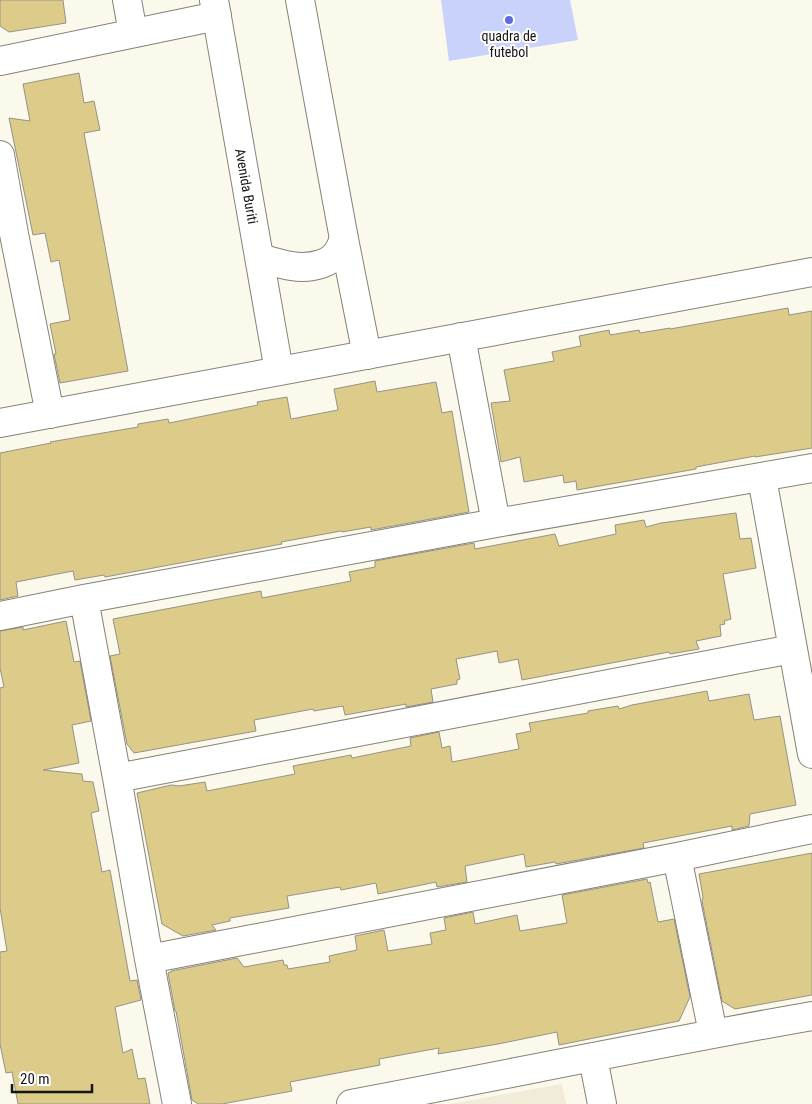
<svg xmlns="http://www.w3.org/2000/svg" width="812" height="1104" viewBox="0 0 812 1104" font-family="'Roboto Condensed',sans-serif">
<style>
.built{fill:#f1ecd9}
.green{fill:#c9d2fa}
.building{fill:#ddcb8a;stroke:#959388}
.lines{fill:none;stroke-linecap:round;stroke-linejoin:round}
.minor-casing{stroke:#858278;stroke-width:30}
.tertiary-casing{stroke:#858278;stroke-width:30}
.minor{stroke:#fff;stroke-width:28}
.tertiary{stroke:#fff;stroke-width:28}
.poi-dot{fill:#5f6ae2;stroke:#fff;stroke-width:2}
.labels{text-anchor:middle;stroke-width:4;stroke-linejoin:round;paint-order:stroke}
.poi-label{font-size:14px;fill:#161511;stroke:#fff}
.street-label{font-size:14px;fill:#161511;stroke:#fff}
</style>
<rect width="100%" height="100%" fill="#fbf8ec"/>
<path class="built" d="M 562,1084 L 566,1104 L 450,1104 Z"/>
<path class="green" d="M 441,0 L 570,0 L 578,40 L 449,61 Z"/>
<path class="building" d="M 0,0 L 63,0 L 66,23 L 9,32 L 0,26 Z
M 79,73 L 84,103 L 94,101 L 100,130 L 84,133 L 128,371 L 60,383 L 54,354 L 56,354 L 50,324 L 70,320 L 59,260 L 51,262 L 45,233 L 33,235 L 9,118 L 30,121 L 23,84 Z
M 788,308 L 789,315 L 812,311 L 812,448 L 755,457 L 755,456 L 696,467 L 696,469 L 577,490 L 576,481 L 564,483 L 563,475 L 524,482 L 520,457 L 501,462 L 491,403 L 510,401 L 504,370 L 554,361 L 552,352 L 581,346 L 579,336 L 609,330 L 610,335 L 639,330 L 640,333 L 670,328 L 670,329 Z
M 375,381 L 377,392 L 436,382 L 442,413 L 452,411 L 469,512 L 371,530 L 371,527 L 342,532 L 341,531 L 281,542 L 282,544 L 105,577 L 104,575 L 75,580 L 73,571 L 16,582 L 18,596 L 0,600 L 0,453 L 51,443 L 50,442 L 138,427 L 138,424 L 168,419 L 169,423 L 258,405 L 257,402 L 287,397 L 291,419 L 338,410 L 334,389 Z
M 736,513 L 740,539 L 751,538 L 756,568 L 723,574 L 731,619 L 724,621 L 725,624 L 720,625 L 721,636 L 696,641 L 699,649 L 670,654 L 669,652 L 522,680 L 518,659 L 499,663 L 497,651 L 456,659 L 460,679 L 457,680 L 457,684 L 431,689 L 433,702 L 406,707 L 406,704 L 345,715 L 343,706 L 314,711 L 313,709 L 254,720 L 256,731 L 134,753 L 127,744 L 110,656 L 120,654 L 113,619 L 261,591 L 262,598 L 351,581 L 349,572 L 375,567 L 375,561 L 474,543 L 475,549 L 555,534 L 559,546 L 616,534 L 615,525 L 644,520 L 646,527 L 661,523 Z
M 66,621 L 74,662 L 80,661 L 91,721 L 72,725 L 79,763 L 43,770 L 82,774 L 83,781 L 93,782 L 99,811 L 91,813 L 102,872 L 110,870 L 130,981 L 137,980 L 141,1000 L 115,1007 L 123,1053 L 132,1049 L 138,1079 L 145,1078 L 150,1104 L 18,1104 L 12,1072 L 6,1073 L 0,1044 L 0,952 L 7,951 L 0,908 L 0,688 L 4,687 L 0,668 L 0,631 L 23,627 L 23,630 Z
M 707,691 L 709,701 L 749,694 L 754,720 L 780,716 L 796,805 L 750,814 L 749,826 L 732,830 L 732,826 L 643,843 L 644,848 L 556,864 L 555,862 L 526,867 L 524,854 L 465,866 L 467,882 L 437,887 L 436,882 L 378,894 L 376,883 L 341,890 L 340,887 L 287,896 L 289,908 L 230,918 L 230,921 L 212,925 L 216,930 L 183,936 L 162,924 L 137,793 L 171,785 L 179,786 L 205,782 L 207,791 L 295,774 L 293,766 L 351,755 L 352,758 L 411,746 L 410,738 L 439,732 L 442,748 L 450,746 L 452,762 L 519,749 L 516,734 L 531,731 L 529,723 L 588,713 L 588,711 L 618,706 L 619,709 L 632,705 Z
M 812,853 L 812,995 L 735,1009 L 722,1001 L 702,901 L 703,897 L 699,874 Z
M 647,879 L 648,883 L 650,882 L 658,922 L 674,919 L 690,997 L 679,1021 L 559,1045 L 557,1032 L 498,1044 L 438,1054 L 439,1048 L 379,1059 L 380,1065 L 290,1082 L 292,1091 L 222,1104 L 198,1104 L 192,1100 L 176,1011 L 175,1011 L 168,973 L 171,972 L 171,971 L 237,958 L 244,967 L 283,960 L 284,965 L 287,965 L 288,969 L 330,962 L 329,956 L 357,950 L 355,936 L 384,930 L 388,951 L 432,944 L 430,933 L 446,930 L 444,918 L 473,912 L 475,924 L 517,915 L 520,931 L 567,923 L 562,895 Z"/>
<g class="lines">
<defs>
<path id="minor" d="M 127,0 L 133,33
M 0,61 L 217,16
M 0,155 L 14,234 L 50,414
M 461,337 L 496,523
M 762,478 L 812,754
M 84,599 L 117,778 L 149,959 L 177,1104
M 0,616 L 84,599 L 496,523 L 812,468
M 117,778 L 792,649
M 677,857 L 713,1033
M 149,959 L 677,857 L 812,829
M 593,1058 L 602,1104
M 351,1104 C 505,1075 658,1043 812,1016"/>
<g id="tertiary">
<path id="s1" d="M 214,0 L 279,371"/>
<path d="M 300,0 L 344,239 L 367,355"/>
<path d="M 260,258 C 280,264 300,271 321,264 C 327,262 333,259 337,253 C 340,249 342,244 344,239"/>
<path d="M 0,423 L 812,272"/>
</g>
</defs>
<use href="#minor" class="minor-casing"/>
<use href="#tertiary" class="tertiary-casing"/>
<use href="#minor" class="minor"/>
<use href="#tertiary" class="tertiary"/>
</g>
<circle class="poi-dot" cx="509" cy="20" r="5"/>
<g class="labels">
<g class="poi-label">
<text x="509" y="41">quadra de<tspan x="509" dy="16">futebol</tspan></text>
</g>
<g class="street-label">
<text dy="5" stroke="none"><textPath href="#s1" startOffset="189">Avenida Buriti</textPath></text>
</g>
</g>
<path d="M12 1084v8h80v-8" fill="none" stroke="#161511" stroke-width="2.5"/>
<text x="20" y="1084" font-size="15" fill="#161511" stroke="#ffffff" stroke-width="4" paint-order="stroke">20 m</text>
</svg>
